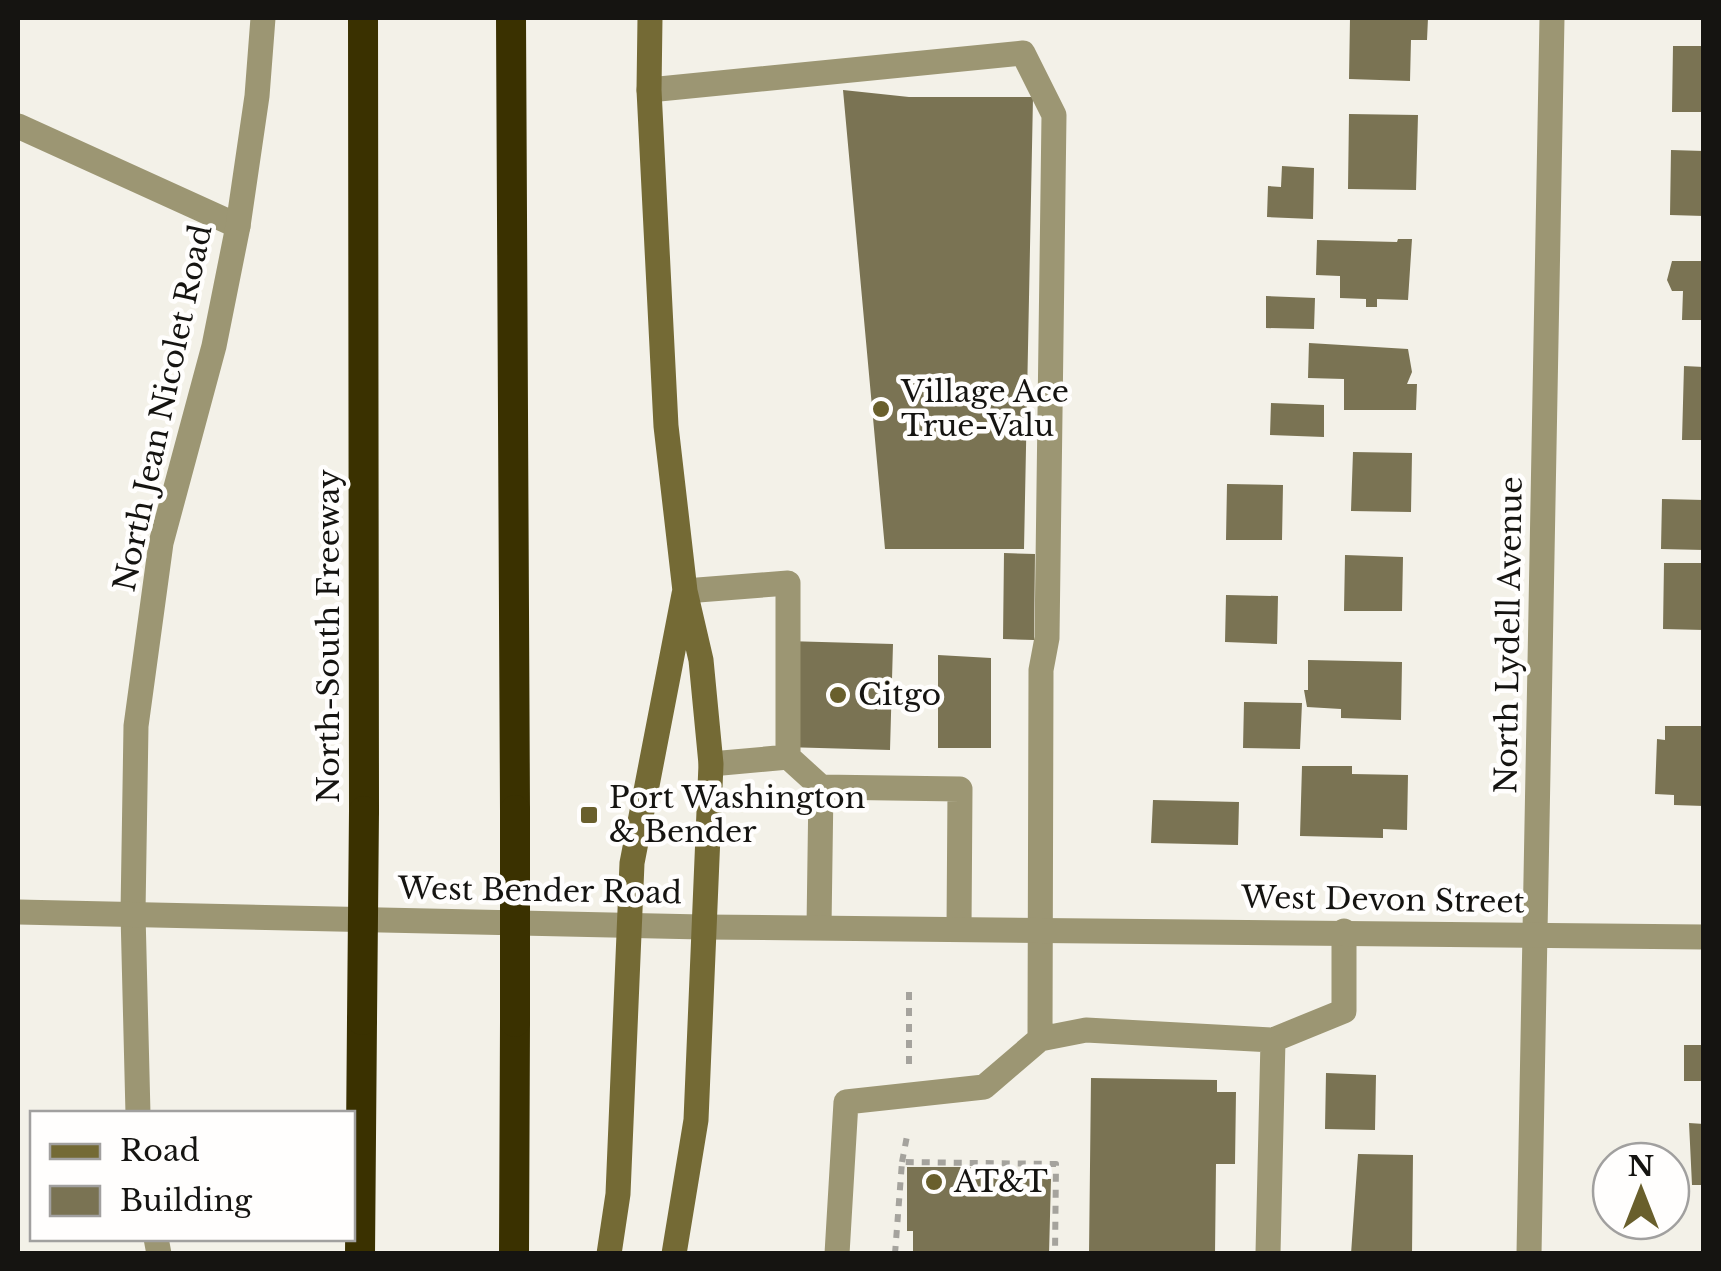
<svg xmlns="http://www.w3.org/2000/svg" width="1721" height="1271" viewBox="0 0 1721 1271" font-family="'Libre Baskerville',serif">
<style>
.building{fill:#7a7353}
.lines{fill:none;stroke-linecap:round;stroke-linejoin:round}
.path{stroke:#a5a39d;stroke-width:6;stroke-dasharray:8 8;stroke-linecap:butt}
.service{stroke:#9c9673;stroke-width:25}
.minor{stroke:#9c9673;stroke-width:25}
.tertiary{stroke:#9c9673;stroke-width:25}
.secondary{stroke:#746a35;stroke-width:25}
.motorway{stroke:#3a3100;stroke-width:30}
.motorway-bridge{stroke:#3a3100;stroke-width:30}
.poi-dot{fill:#695f2c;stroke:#fffefd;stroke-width:4}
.labels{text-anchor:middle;stroke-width:9;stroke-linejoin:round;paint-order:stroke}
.poi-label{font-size:30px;fill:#151411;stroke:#fffefd;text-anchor:start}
.street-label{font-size:30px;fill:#151411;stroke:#fffefd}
</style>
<rect width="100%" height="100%" fill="#f3f1e8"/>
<path class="building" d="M 1350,18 L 1428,18 L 1427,40 L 1411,40 L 1410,81 L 1349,79 Z
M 1673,46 L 1704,46 L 1704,112 L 1672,112 Z
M 843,90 L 909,97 L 1033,97 L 1024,549 L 885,549 Z
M 1349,114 L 1418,115 L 1416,190 L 1348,189 Z
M 1671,150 L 1704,151 L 1704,216 L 1670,215 Z
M 1282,166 L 1314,168 L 1313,219 L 1267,217 L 1268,186 L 1281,187 Z
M 1398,239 L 1412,239 L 1408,300 L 1377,299 L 1377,307 L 1366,307 L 1366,299 L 1340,298 L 1340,276 L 1316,275 L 1317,240 L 1397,242 Z
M 1672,261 L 1704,261 L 1704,320 L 1682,320 L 1683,291 L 1672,291 L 1667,280 Z
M 1266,296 L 1315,298 L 1314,329 L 1266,328 Z
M 1309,343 L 1408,349 L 1412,372 L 1407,384 L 1417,384 L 1416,410 L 1344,410 L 1344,379 L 1308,378 Z
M 1684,366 L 1704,367 L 1704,440 L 1682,440 Z
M 1271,403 L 1324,405 L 1324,437 L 1270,435 Z
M 1353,452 L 1412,453 L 1411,512 L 1351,511 Z
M 1227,484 L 1283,485 L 1282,540 L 1226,540 Z
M 1662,499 L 1704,500 L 1704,550 L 1661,549 Z
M 1004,553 L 1035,554 L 1034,640 L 1003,639 Z
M 1345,555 L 1403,557 L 1402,611 L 1344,611 Z
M 1664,563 L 1704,563 L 1704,630 L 1663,629 Z
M 1226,595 L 1278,596 L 1277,644 L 1225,642 Z
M 786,641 L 893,644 L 890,750 L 784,747 Z
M 938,655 L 991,658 L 991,748 L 938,748 Z
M 1308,660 L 1402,662 L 1401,720 L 1341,718 L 1341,709 L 1307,707 L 1304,690 L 1308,690 Z
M 1244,702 L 1302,703 L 1300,749 L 1243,748 Z
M 1665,726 L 1704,726 L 1704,806 L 1674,805 L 1674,795 L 1655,794 L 1657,739 L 1665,740 Z
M 1302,766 L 1352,766 L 1352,774 L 1408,775 L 1407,830 L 1383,829 L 1383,838 L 1300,836 Z
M 1153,800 L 1239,802 L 1238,845 L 1151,843 Z
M 1684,1045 L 1704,1045 L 1704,1081 L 1684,1081 Z
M 1326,1073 L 1376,1075 L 1375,1130 L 1325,1129 Z
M 1091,1078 L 1217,1080 L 1217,1092 L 1236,1092 L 1235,1164 L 1216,1164 L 1215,1254 L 1089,1254 Z
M 1689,1123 L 1704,1124 L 1704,1185 L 1692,1185 Z
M 1358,1154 L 1413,1155 L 1412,1254 L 1351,1254 Z
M 907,1167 L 971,1167 L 971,1178 L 1051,1179 L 1049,1254 L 913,1254 L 913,1231 L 907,1231 Z"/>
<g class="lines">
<path class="path" d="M 909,1064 L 909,985
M 902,1162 L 908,1131
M 895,1254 L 902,1162 L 1056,1164 L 1055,1254"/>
<path class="service" d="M 649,90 L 1023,53 L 1054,115 L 1047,638 L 1041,670 L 1040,1039 L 984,1087 L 846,1102 L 837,1254
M 18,126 L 238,226
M 685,591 L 788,583 L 788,757 L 821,787 L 960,789 L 959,928
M 711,764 L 788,757
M 819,927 L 821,787
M 1040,1039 L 1086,1030 L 1273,1040 L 1344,1011 L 1344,931
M 1268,1253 L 1273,1040"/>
<path class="minor" d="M 138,1114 L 133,913 L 136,726 L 161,543 L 214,346 L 238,226 L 257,96 L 263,18
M 156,1238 L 159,1254
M 1529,1254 L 1552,18"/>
<path class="tertiary" d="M 18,912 L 702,927 L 1704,937"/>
<path class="secondary" d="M 650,18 L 649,90 L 666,426 L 685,591 L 701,660 L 711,764 L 696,1120 L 674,1254
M 609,1254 L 618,1194 L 632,863 L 684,594"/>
<path class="motorway" d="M 363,18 L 364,811
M 511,18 L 515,810
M 360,1254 L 362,1020
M 514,1254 L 515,1022"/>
<path class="motorway-bridge" d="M 515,810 L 515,1022
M 362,1020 L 364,811"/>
</g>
<g class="poi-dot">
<circle cx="881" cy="409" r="10"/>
<circle cx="838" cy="695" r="10"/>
<rect x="579" y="805" width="20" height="20" rx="5"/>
<circle cx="934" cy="1182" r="10"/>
</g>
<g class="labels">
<g class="poi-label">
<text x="901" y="402">Village Ace<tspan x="901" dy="34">True-Valu</tspan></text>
<text x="858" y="705">Citgo</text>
<text x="609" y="808">Port Washington<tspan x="609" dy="34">&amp; Bender</tspan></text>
<text x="954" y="1192">AT&amp;T</text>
</g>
<g class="street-label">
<text transform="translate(163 408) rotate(-78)" y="10">North Jean Nicolet Road</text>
<text transform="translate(1509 635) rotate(-89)" y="10">North Lydell Avenue</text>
<text transform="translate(329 636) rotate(-90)" y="10">North-South Freeway</text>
<text transform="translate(540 891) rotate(1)" y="10">West Bender Road</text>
<text transform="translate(1383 900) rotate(1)" y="10">West Devon Street</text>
</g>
</g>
<rect width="1721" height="1271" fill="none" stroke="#151411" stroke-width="40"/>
<rect x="30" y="1111" width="325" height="130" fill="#fffefd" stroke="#a1a09f" stroke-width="2.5"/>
<rect x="50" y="1144" width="50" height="15" fill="#746a35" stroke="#a1a09f" stroke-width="2.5"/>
<text x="120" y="1161" font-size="30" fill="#151411">Road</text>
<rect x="50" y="1186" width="50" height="30" fill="#7a7353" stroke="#a1a09f" stroke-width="2.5"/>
<text x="120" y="1211" font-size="30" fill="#151411">Building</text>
<g transform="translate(1641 1191)"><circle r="48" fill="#fffefd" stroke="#a1a09f" stroke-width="2.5"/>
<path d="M0-8L18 38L0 25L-18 38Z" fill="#695f2c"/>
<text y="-15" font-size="28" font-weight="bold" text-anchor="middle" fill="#151411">N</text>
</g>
</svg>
